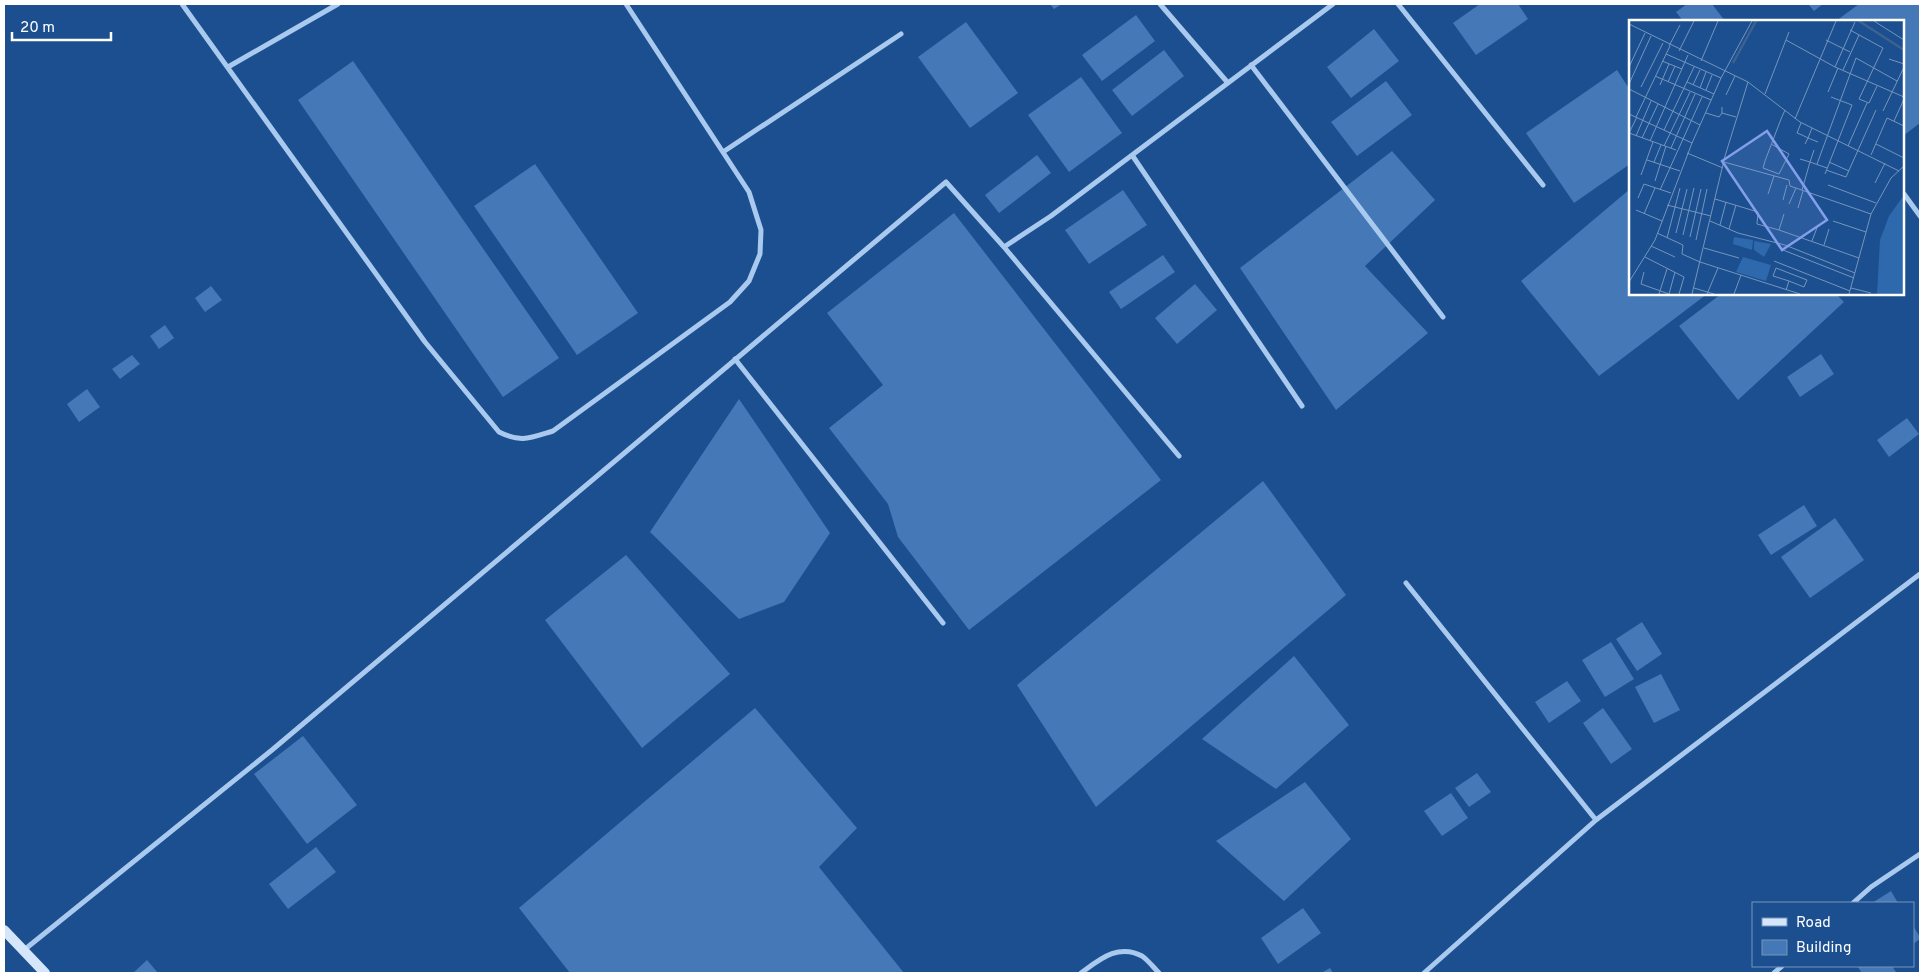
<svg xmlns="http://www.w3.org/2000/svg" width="1924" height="977" viewBox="0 0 1924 977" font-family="Overpass,sans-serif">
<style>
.building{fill:#4478b7}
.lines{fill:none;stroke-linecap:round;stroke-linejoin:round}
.street{stroke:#a9c9ee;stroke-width:5}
.secondary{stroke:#d6e6fa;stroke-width:10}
.inset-river{fill:none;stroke:#3c6290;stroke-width:2.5}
.inset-road{fill:none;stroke:#7695bc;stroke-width:1}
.view{fill:#839eea;fill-opacity:0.15;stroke:#839eea;stroke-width:2.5}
.inset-edge{fill:none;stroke:#fff;stroke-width:2.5}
</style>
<rect width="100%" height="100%" fill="#1b4f8f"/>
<path class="building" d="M 1050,4 L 1062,4 L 1054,9 Z
M 1480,4 L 1518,4 L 1528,19 L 1476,55 L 1453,23 Z
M 1687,4 L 1712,4 L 1725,21 L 1683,21 L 1676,12 Z
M 1808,4 L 1823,4 L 1814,11 Z
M 1859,4 L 1920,4 L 1920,123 L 1903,136 L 1903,21 L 1836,21 Z
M 1136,15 L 1155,41 L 1102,81 L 1082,55 Z
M 966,22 L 1018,93 L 970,128 L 918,57 Z
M 1374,29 L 1399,61 L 1351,98 L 1327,67 Z
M 1164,50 L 1184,76 L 1132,116 L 1112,90 Z
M 353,61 L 559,358 L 503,397 L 298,100 Z
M 1617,70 L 1630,90 L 1630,164 L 1574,203 L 1526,133 Z
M 1081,77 L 1122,133 L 1069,172 L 1028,115 Z
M 1386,81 L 1412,115 L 1357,156 L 1331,122 Z
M 1392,151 L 1435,200 L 1365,266 L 1428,333 L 1336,410 L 1240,268 Z
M 1037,155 L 1051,173 L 999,213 L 985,195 Z
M 535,164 L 638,313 L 577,355 L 474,206 Z
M 1630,189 L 1630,294 L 1707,294 L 1599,376 L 1521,281 Z
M 1123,190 L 1147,225 L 1089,264 L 1065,230 Z
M 954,213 L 1161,480 L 969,630 L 898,537 L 888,504 L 829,428 L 883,385 L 827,313 Z
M 1163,255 L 1175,272 L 1121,309 L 1109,292 Z
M 1195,284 L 1217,310 L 1177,344 L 1155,318 Z
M 211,286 L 222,300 L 205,312 L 195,298 Z
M 1721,294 L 1836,294 L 1844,302 L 1738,400 L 1679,326 Z
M 165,325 L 174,338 L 159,349 L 150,336 Z
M 1821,354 L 1834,374 L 1800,397 L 1787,377 Z
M 132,355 L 140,364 L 120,379 L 112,369 Z
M 87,389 L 100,407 L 79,422 L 67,404 Z
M 739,399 L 830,533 L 784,602 L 739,619 L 650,532 Z
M 1907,418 L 1919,434 L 1889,457 L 1877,440 Z
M 1263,481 L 1346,595 L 1096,807 L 1017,685 Z
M 1804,505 L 1817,526 L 1771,555 L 1758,535 Z
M 1835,518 L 1864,560 L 1810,598 L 1781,557 Z
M 626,555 L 730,674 L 642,748 L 545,620 Z
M 1642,622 L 1662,654 L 1637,671 L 1616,639 Z
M 1611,642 L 1634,679 L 1605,697 L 1582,660 Z
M 1294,656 L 1349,725 L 1276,789 L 1202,739 Z
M 1661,674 L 1680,710 L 1654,723 L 1635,687 Z
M 1567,681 L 1581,701 L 1549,723 L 1535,702 Z
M 755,708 L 857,828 L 819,867 L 904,973 L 570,973 L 519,908 Z
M 1603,708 L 1632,749 L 1611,764 L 1583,723 Z
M 303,736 L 357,805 L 307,844 L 254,774 Z
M 1477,773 L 1491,792 L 1469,807 L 1455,788 Z
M 1305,782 L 1351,839 L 1284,901 L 1216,841 Z
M 1451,793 L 1468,818 L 1442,836 L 1424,811 Z
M 316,847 L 336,872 L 288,909 L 269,884 Z
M 1891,891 L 1898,903 L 1872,903 Z
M 1303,908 L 1321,933 L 1278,964 L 1261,938 Z
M 1913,926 L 1920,937 L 1920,939 L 1913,944 Z
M 147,960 L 158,973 L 133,973 Z
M 1857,966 L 1892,966 L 1896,972 L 1862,973 Z
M 1330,968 L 1333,973 L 1321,973 Z"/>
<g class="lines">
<path class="street" d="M 182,4 L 425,342 L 499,432 C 521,443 530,438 553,431 L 730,302 L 749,281 L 760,254 L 761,230 L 749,192 L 626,4
M 1160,4 L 1228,83
M 1398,4 L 1543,185
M 1251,65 L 1443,317
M 228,67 L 338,4
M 723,152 L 901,34
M 1132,155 L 1302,406
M 1904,194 L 1920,216
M 1004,247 L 1179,456
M 735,359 L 943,623
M 1406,583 L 1596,820 L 1424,973
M 1596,820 L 1920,574
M 1853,903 L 1871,887 L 1920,854
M 24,950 L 272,750 L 946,182 L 1004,247 L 1051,216 L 1333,4
M 1081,973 C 1099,960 1118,943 1142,956 C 1148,960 1154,968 1159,973
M 1774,973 L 1782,966"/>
<path class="secondary" d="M 4,930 L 45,973"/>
</g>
<g transform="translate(1629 20)">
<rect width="275" height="275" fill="#1b4f8f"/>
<path d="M 275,175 L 275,274 L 248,274 L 251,220 L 260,196 ZM 105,217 L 124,220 L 123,230 L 104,224 ZM 125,221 L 142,224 L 135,237 L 125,230 ZM 114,237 L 142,245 L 137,261 L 107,252 Z" fill="#2e69ad"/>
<path class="inset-river" d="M 230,1 L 275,30M 104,43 L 127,1"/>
<path class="inset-road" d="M 245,1 L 275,20M 0,4 L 119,62 L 171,102 L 270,151M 221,10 L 254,28 L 230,79 L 240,83 L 248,66M 157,20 L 206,47 L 275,77M 197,20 L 221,32M 40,26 L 51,5M 50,31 L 65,1M 37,34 L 92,58M 260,39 L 275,44M 33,41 L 53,49M 72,41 L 89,1M 0,47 L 16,13M 206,47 L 226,2M 214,50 L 230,15M 26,56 L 82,80M 39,62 L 46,46M 58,62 L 85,74M 0,64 L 22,16M 31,65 L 40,44M 64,65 L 71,50M 12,67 L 34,23M 71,68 L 77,52M 0,69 L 71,105M 77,70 L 83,55M 199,72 L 209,48M 136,74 L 160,12M 97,75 L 106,56M 93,87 L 93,93 L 107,97M 254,91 L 275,47M 77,93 L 90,97 L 93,93M 0,94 L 63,123M 7,97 L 41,26M 166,99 L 207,1M 265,101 L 275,79M 172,103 L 168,113 L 173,115 L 179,118 L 183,108M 35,110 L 65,47M 0,113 L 47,130M 0,113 L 8,97M 7,116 L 22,81M 13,118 L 29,84M 21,121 L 59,35M 142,124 L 160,134 L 150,154 L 134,148 L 136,141 L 152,99 L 156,90M 176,124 L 179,118 L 189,122M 247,124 L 275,138M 35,126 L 61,72M 219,126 L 238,83M 42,128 L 66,74M 58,133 L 94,148M 242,135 L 258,98 L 275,106M 171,139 L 181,142 L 185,130M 18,140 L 51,151M 25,142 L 32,125M 95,142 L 160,160 L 161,166 L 242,194M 200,142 L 220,151M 188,144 L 227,38 L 268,61M 197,150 L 217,157 L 247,90M 196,154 L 223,85 L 202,77M 12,155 L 24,122M 26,161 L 37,126M 246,163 L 256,143M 199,165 L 247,183M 31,170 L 73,77M 173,170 L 181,142 L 198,148M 139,174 L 145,156M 9,178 L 15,164 L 42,173M 86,179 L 129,192 L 128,204 L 150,210 L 155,194M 154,180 L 158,165M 160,184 L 167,168M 38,185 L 82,196M 169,188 L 174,171M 7,190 L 33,201M 15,194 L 26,168M 81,201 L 109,213 L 156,225 L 226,253M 204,201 L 237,212M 91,205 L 97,182M 100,209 L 107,185M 150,210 L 230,238M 28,213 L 54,225 L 53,234 L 71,242 L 171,274M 47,213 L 58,169M 54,215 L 65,168M 61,217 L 72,169M 38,218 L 51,168M 67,220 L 78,169M 183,221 L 189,205M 195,225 L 200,209M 22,226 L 46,237M 75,228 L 110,238M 154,230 L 225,258M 16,237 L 55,257 L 50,274M 145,241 L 221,271M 15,252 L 12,264 L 40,274M 0,262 L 26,220 L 63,123 L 92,58 L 123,1M 65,268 L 85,274M 222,268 L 242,273M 157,270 L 160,261 L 175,267 L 178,260 L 147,248 L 144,256 L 160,261M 30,274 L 38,249M 40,274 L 46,252M 63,274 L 96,136 L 119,62M 78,274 L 89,248M 105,274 L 112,255M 220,274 L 242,194 L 262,158 L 275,146"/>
<path class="view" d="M 138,111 L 198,200 L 153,230 L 93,141 Z"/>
<rect width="275" height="275" class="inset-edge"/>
</g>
<rect width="1924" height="977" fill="none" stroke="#ffffff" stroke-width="10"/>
<rect x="1752" y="902" width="162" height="65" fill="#1b4f8f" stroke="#7695bc"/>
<rect x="1762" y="918" width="25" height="8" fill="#d6e6fa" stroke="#7695bc"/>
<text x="1796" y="927" font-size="15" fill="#ffffff">Road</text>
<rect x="1762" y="940" width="25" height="15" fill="#4478b7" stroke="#7695bc"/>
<text x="1796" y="952" font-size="15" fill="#ffffff">Building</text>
<path d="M12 32v8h99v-8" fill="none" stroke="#ffffff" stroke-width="2.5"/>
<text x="20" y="32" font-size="15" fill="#ffffff" stroke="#1b4f8f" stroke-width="4" paint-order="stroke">20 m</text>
</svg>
